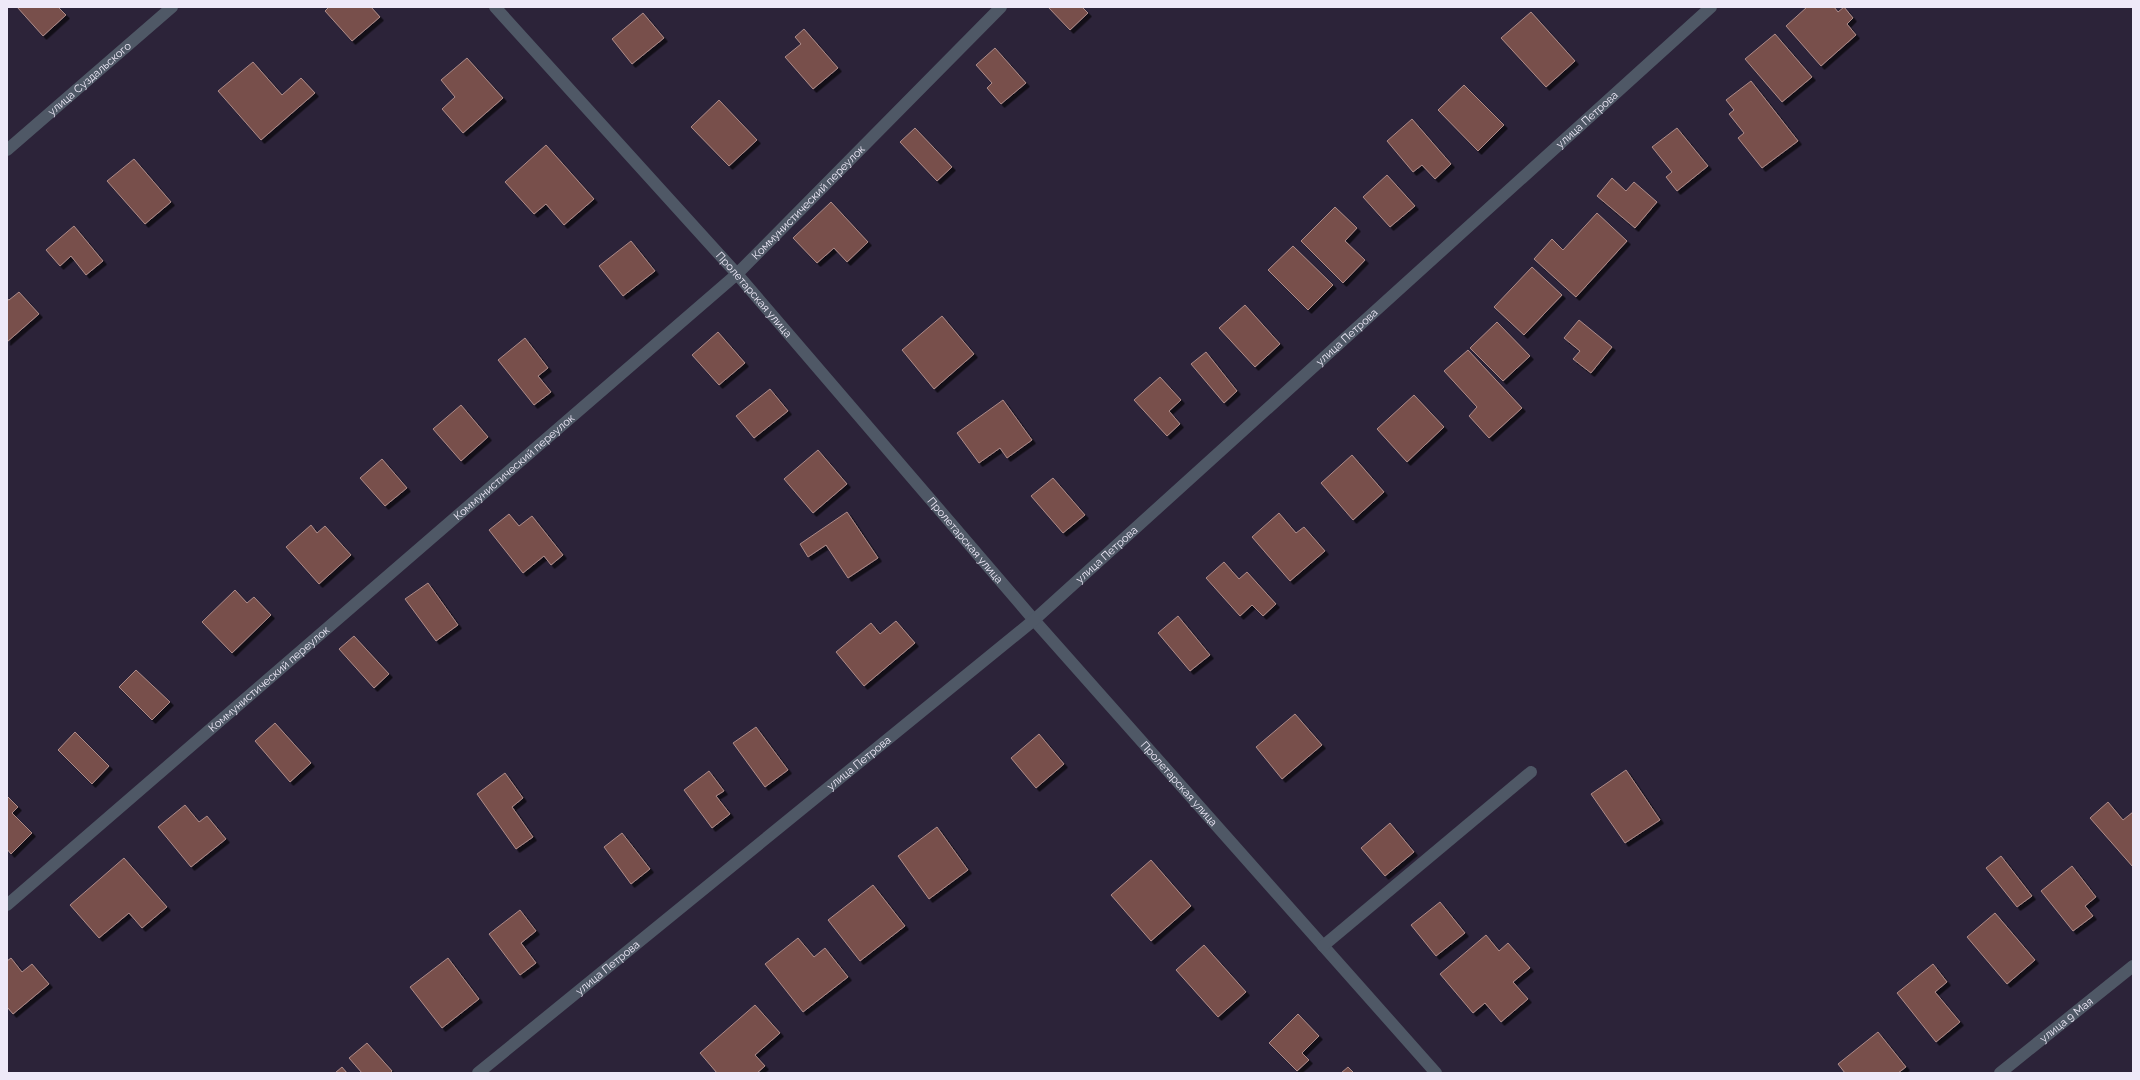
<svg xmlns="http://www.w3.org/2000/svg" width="2140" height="1080" viewBox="0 0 2140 1080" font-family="Raleway,sans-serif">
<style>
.building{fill:#784f4c;stroke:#ad8b89;filter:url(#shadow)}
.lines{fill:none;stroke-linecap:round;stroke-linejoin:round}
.minor{stroke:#4f5866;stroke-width:12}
.labels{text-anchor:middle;stroke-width:3;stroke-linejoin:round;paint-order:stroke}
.street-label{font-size:11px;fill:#eee9f8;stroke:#221a2f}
</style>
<defs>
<filter id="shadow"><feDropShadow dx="3.5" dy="3.5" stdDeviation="0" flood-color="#0009"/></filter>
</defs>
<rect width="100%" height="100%" fill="#2c2339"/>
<path class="building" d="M 17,7 L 58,7 L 66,15 L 43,36 Z
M 329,7 L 371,7 L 380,17 L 352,41 L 325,11 Z
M 1048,7 L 1082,7 L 1088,13 L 1070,30 Z
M 1807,7 L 1834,7 L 1838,12 L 1844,7 L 1853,18 L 1847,24 L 1856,35 L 1821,66 L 1786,26 Z
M 1531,12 L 1575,61 L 1546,87 L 1501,38 Z
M 643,13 L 664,38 L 632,64 L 612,39 Z
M 804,29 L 838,68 L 813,89 L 785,57 L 801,44 L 795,37 Z
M 1775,34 L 1812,77 L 1782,102 L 1745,59 Z
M 995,48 L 1026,83 L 1001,104 L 987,88 L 992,83 L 976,65 Z
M 467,58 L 503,98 L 463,133 L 442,109 L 455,97 L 441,80 Z
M 253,62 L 282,95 L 301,78 L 315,93 L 261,140 L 218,91 Z
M 1751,81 L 1798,141 L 1762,168 L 1738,138 L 1744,133 L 1729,114 L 1734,110 L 1726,100 Z
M 1464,85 L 1504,125 L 1478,151 L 1438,110 Z
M 719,100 L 757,140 L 729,166 L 691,127 Z
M 1412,119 L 1451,164 L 1435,179 L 1422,165 L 1413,172 L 1387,141 Z
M 915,128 L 952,167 L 937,181 L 900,142 Z
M 1677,128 L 1708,166 L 1677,191 L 1666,177 L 1672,172 L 1652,147 Z
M 546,145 L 594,199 L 564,225 L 546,204 L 534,214 L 505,182 Z
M 134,159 L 171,202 L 145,224 L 107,181 Z
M 1387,175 L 1415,206 L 1390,227 L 1363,197 Z
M 1612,178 L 1626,191 L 1634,182 L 1657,202 L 1635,228 L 1597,196 Z
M 831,202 L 868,242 L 847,262 L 834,248 L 817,263 L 793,238 Z
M 1335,207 L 1357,228 L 1345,241 L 1365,260 L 1343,283 L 1301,241 Z
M 1597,213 L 1627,241 L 1576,297 L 1534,259 L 1552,239 L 1563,250 Z
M 74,226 L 103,261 L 86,275 L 71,256 L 60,266 L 46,250 Z
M 631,241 L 655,271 L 623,296 L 599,266 Z
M 1293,246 L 1333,285 L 1308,310 L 1268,270 Z
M 1532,267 L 1562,295 L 1524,335 L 1494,307 Z
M 19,292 L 39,314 L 7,342 L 7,299 L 9,300 Z
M 1245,305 L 1280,344 L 1255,367 L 1219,328 Z
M 942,316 L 974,354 L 934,389 L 902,350 Z
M 1579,320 L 1612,347 L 1591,373 L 1573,359 L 1580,351 L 1564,338 Z
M 1497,322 L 1530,356 L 1503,381 L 1470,348 Z
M 718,332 L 745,363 L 719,385 L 692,355 Z
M 525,338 L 548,368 L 538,376 L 551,392 L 534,405 L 498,360 Z
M 1468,350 L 1522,408 L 1489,438 L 1469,416 L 1477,407 L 1444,371 Z
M 1206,352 L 1237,391 L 1224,403 L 1191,364 Z
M 1160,377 L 1181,400 L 1169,411 L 1180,424 L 1167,436 L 1134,400 Z
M 770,389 L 788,411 L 754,438 L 736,416 Z
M 1414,395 L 1444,427 L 1407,462 L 1377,429 Z
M 1003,400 L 1032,440 L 1007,458 L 1000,448 L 979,463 L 957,433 Z
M 461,405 L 488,437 L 461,461 L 433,429 Z
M 818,450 L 847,484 L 813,513 L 784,479 Z
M 1352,455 L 1384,492 L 1353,520 L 1321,483 Z
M 382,459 L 407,488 L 385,506 L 360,478 Z
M 1053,478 L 1085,515 L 1063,533 L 1031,496 Z
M 847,512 L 878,558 L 848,578 L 826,545 L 808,557 L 800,544 Z
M 1279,513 L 1296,533 L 1304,527 L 1325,551 L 1290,581 L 1252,537 Z
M 509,514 L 519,526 L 532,516 L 563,555 L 551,565 L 544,556 L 523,573 L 489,530 Z
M 311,525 L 317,533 L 325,526 L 351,555 L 319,584 L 286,547 Z
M 1224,562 L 1239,579 L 1247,572 L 1276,604 L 1263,616 L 1252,605 L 1240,616 L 1206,578 Z
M 428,583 L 458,625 L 436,641 L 405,599 Z
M 235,590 L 247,603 L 254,597 L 271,615 L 232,653 L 202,622 Z
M 1178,616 L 1210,655 L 1190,671 L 1158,633 Z
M 896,621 L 915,643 L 864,686 L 836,652 L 871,623 L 880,634 Z
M 354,636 L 389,674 L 374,688 L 339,649 Z
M 136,670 L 170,702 L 152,720 L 119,687 Z
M 1295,714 L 1322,745 L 1282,779 L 1256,747 Z
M 275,723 L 311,763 L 290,782 L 255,741 Z
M 756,727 L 788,770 L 765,787 L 733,743 Z
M 75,732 L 109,766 L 92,784 L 58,750 Z
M 1039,734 L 1064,764 L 1036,788 L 1011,758 Z
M 1626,770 L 1660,820 L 1625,843 L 1591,794 Z
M 709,771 L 724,791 L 716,796 L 730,814 L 712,828 L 684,790 Z
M 505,773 L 523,798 L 512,807 L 533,837 L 516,849 L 477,794 Z
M 7,796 L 18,807 L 12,813 L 32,833 L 11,854 L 7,849 Z
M 2108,802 L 2123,820 L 2133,812 L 2133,867 L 2090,818 Z
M 185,805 L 199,822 L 207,816 L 226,839 L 191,867 L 158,827 Z
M 1390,823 L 1414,852 L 1385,876 L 1361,848 Z
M 937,827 L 968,870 L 929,899 L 898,856 Z
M 622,833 L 650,869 L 631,884 L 604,847 Z
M 2001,856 L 2032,896 L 2017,907 L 1986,868 Z
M 124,858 L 167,907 L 142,928 L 129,913 L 99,938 L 70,905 Z
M 1151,860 L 1191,906 L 1151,941 L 1111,895 Z
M 2072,866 L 2096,897 L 2085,906 L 2093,916 L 2073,931 L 2041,891 Z
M 873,885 L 905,926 L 860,961 L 828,920 Z
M 1440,902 L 1465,933 L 1436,956 L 1411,925 Z
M 520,910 L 536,931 L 521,943 L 536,963 L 520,975 L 489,934 Z
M 1995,913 L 2035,960 L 2007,984 L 1967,937 Z
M 1486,935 L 1499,951 L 1508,943 L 1530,968 L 1513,982 L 1528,999 L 1501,1022 L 1485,1003 L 1473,1013 L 1440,974 Z
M 798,938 L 814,957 L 825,948 L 848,977 L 803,1012 L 765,964 Z
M 1204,945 L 1246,992 L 1218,1017 L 1176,970 Z
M 11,958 L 22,972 L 32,964 L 49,984 L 13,1014 L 7,1007 L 7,961 Z
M 448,958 L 479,999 L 442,1028 L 410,987 Z
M 1933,964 L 1947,982 L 1935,992 L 1960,1022 L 1936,1042 L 1897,993 Z
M 755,1005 L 780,1033 L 755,1055 L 765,1066 L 757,1073 L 717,1073 L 700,1053 Z
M 1298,1014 L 1319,1036 L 1302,1053 L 1309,1060 L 1297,1071 L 1269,1043 Z
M 1878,1032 L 1906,1067 L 1898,1073 L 1845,1073 L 1838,1064 Z
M 367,1043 L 392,1071 L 390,1073 L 362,1073 L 349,1058 Z
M 342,1067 L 347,1073 L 335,1073 Z
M 1348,1067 L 1354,1073 L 1341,1073 Z"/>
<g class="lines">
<g class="minor">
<path id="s1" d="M 495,7 L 737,274 L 1034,620 L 1436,1073"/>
<path id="s2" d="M 7,150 L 172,7"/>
<path id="s3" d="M 7,905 L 737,274 L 1001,7"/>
<path d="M 1323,946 L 1531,772"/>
<path id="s4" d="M 478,1073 L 1034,620 L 1711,7"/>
<path id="s5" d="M 2000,1073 L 2133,966"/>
</g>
</g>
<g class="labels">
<g class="street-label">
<text dy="4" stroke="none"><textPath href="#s2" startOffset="109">улица Суздальского</textPath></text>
<text dy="4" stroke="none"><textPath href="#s4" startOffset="1463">улица Петрова</textPath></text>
<text dy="4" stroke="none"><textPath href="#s3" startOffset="1066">Коммунистический переулок</textPath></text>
<text dy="4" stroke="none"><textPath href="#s1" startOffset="387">Пролетарская улица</textPath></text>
<text dy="4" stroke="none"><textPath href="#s4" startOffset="1139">улица Петрова</textPath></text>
<text dy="4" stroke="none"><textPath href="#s3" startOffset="670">Коммунистический переулок</textPath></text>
<text dy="4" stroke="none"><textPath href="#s1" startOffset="711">Пролетарская улица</textPath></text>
<text dy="4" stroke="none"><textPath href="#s4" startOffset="815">улица Петрова</textPath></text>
<text dy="4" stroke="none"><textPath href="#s3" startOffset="346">Коммунистический переулок</textPath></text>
<text dy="4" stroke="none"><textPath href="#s4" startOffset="491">улица Петрова</textPath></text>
<text dy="4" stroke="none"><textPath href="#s1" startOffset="1035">Пролетарская улица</textPath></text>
<text dy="4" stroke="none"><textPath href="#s4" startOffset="167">улица Петрова</textPath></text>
<text dy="4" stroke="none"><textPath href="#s5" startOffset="85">улица 9 Мая</textPath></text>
</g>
</g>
<rect width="2140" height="1080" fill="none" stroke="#eee9f8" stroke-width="16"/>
</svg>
